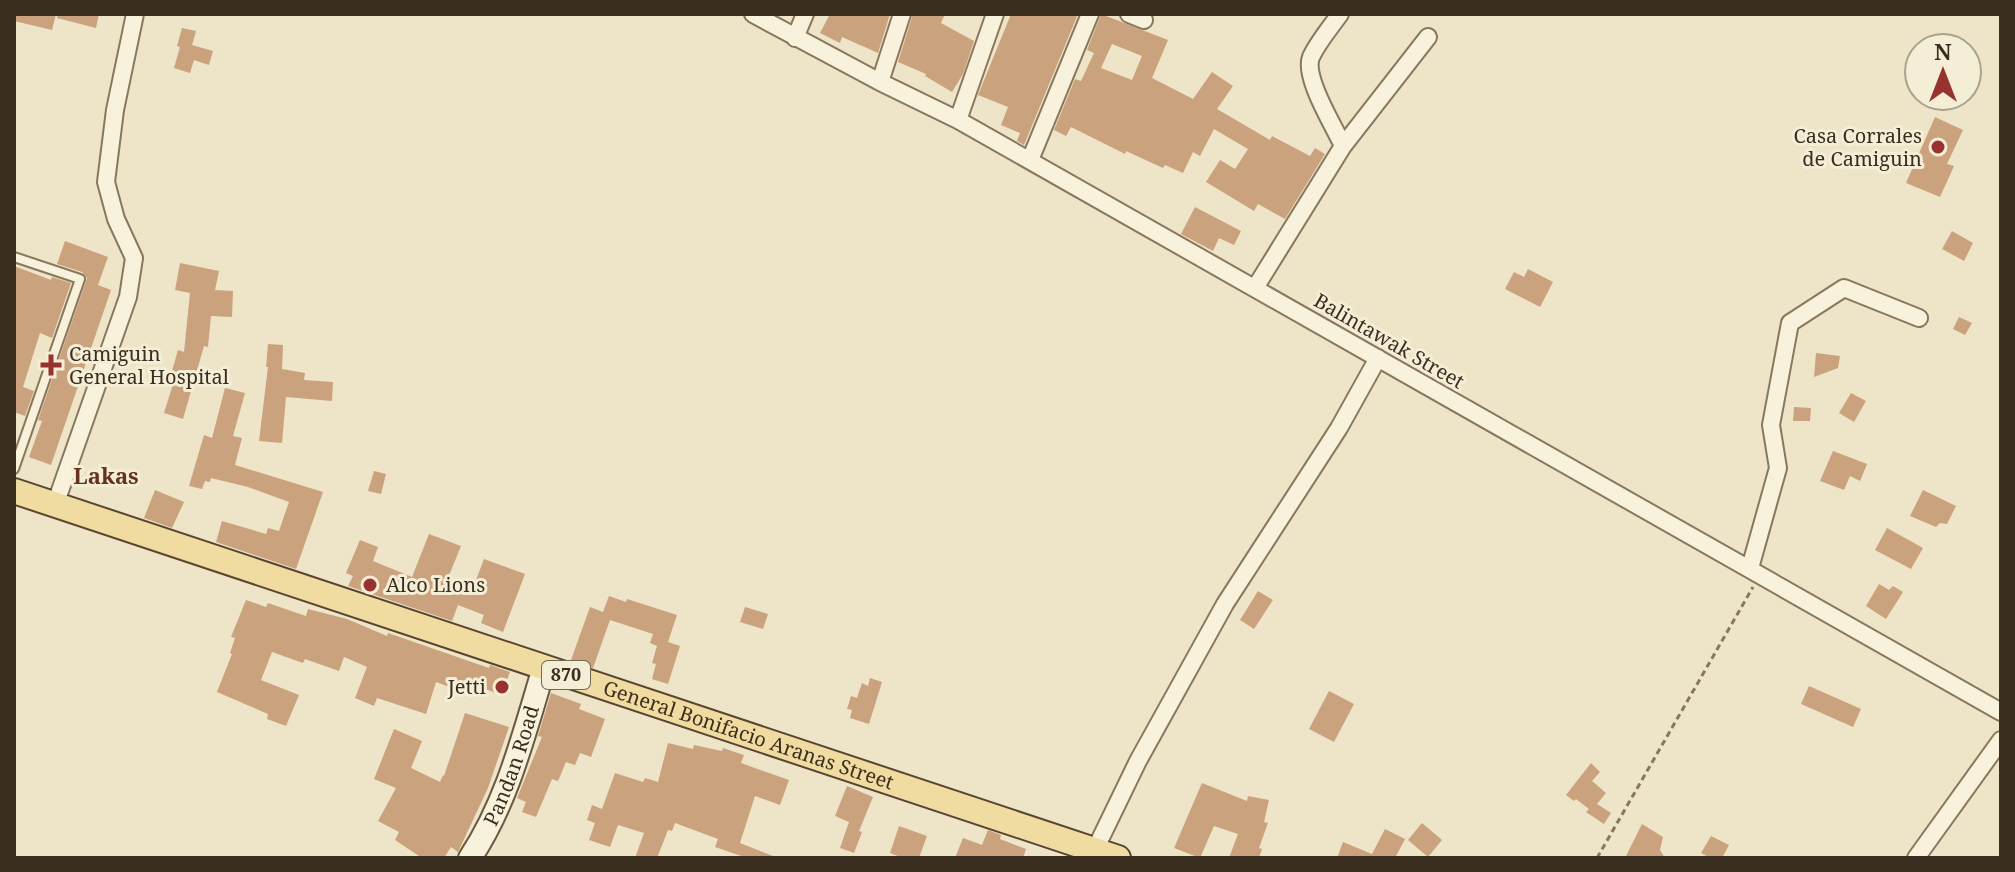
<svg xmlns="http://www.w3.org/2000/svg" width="2015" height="872" viewBox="0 0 2015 872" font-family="'Noto Serif',serif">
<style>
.building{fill:#cba27e;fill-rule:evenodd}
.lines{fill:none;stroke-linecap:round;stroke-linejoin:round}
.lane-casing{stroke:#89775d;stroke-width:12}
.street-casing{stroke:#89775d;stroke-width:20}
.secondary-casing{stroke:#6b5840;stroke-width:26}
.primary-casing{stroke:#584531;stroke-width:28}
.path{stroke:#89775d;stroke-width:3;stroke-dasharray:6 4;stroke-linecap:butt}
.lane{stroke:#f8f1db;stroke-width:8}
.street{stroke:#f8f1db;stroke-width:16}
.secondary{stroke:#f8f1db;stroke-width:22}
.primary{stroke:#f0dba0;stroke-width:24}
.poi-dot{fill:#97322e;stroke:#f5eed7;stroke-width:3}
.labels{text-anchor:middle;stroke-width:6;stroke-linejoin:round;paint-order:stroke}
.shield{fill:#f5eed7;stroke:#726857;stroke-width:2}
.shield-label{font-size:18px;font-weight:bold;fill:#3a2e20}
.poi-label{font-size:20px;fill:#3a2e20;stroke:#f5eed7;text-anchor:end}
.street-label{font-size:20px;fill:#3a2e20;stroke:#f5eed7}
.neighbourhood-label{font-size:22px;font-weight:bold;fill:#663220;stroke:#f5eed7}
</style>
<rect width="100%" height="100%" fill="#eee4c7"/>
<path class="building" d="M 14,14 L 56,14 L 52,30 L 14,21 Z
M 58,14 L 99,14 L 96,28 L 57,18 Z
M 830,14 L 890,14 L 878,53 L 842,37 L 840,43 L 820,33 Z
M 913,14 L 945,14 L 941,23 L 974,41 L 963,74 L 952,92 L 925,76 L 926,74 L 898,62 Z
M 1011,14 L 1078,14 L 1024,145 L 1017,141 L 1020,133 L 1001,125 L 1008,107 L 978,95 Z
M 1101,14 L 1168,40 L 1152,78 L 1193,99 L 1212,72 L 1233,86 L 1217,109 L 1270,140 L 1272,136 L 1310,156 L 1315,148 L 1325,154 L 1285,219 L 1258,204 L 1254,211 L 1206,182 L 1220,160 L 1235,169 L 1248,149 L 1214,129 L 1200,156 L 1193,152 L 1183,173 L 1165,165 L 1163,168 L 1126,151 L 1125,154 L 1071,127 L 1066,136 L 1054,130 L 1075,79 L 1081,81 L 1094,53 L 1087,50 ZM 1112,44 L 1142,56 L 1132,80 L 1101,68 Z
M 182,28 L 196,31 L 192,45 L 213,51 L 209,65 L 194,60 L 190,73 L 174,68 L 180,47 L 177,46 Z
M 1935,117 L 1963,130 L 1947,164 L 1954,166 L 1940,197 L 1906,183 Z
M 1195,207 L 1241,231 L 1234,245 L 1219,238 L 1213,251 L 1181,234 Z
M 1952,231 L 1973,243 L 1964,261 L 1942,249 Z
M 65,241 L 108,257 L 98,285 L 111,290 L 51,465 L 29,457 L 42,421 L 38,420 L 87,278 L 82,272 L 57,264 Z
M 180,263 L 219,271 L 215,290 L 233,291 L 232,317 L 211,316 L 208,347 L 204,346 L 183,419 L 164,413 L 173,384 L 169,382 L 178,350 L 184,352 L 190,293 L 175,290 Z
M 14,266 L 51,280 L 52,277 L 71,283 L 52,338 L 40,333 L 23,387 L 34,391 L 25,416 L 14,412 Z
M 1528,269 L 1553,282 L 1540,307 L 1505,289 L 1514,272 L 1524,277 Z
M 1959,317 L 1972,323 L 1965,335 L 1953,329 Z
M 268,344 L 283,345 L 282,369 L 305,373 L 304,380 L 333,382 L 332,401 L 286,397 L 282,443 L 259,441 L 268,367 L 266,367 Z
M 1816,353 L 1840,356 L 1838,368 L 1814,377 Z
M 225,388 L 245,393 L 233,436 L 242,438 L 235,465 L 323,492 L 296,569 L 216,542 L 222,521 L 266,534 L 268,528 L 279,531 L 289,502 L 248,487 L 211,478 L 210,482 L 205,481 L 202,489 L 189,486 L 204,435 L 212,438 Z
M 1851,393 L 1866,401 L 1854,422 L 1839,413 Z
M 1794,407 L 1811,408 L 1810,421 L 1793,421 Z
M 1833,451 L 1867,464 L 1860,481 L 1850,476 L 1844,490 L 1820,481 Z
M 374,471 L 386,474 L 381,494 L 368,491 Z
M 155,490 L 184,502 L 172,528 L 144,518 Z
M 1923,490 L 1956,506 L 1947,524 L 1940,523 L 1936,527 L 1910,516 Z
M 1887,528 L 1923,548 L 1911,569 L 1875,550 Z
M 429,534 L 461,546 L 446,583 L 471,593 L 484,559 L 525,574 L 503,632 L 481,623 L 484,615 L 458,605 L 452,621 L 348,586 L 353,576 L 346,573 L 360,540 L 378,547 L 373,561 L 412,577 Z
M 1879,584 L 1889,590 L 1893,586 L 1903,592 L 1886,619 L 1866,606 Z
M 1258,591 L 1273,600 L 1254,629 L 1240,620 Z
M 609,596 L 626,602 L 627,599 L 677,615 L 668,642 L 680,646 L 668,684 L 652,679 L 656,664 L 652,663 L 657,646 L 650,643 L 653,634 L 610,620 L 593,668 L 571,660 L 590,607 L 603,612 Z
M 246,600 L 266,607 L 268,603 L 306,616 L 308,609 L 347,619 L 387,636 L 388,633 L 489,668 L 490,665 L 510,672 L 501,695 L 470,683 L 466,693 L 436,682 L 426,714 L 377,698 L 374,706 L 355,698 L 367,667 L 344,657 L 339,671 L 305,659 L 303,663 L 272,652 L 261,680 L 299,695 L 286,726 L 267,719 L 268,714 L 217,692 L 232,654 L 230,653 L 235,638 L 231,637 Z
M 745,607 L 768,614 L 763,629 L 740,622 Z
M 870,678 L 882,682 L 869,724 L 850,718 L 852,710 L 847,709 L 851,696 L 857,698 L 862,683 L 868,686 Z
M 1809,686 L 1861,709 L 1853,727 L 1801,704 Z
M 1329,691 L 1354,704 L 1334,742 L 1309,729 Z
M 551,693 L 581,704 L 579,709 L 605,719 L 591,757 L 580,753 L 575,765 L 566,762 L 558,781 L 552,779 L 536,817 L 522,812 L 526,802 L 517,798 L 542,737 L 538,736 Z
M 465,713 L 509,727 L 488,788 L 458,852 L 451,847 L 444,858 L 422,858 L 395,840 L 399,832 L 378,821 L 396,788 L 374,779 L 394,729 L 422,741 L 411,768 L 440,782 L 443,775 L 444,776 Z
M 668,743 L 693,749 L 694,745 L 722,751 L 723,748 L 744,755 L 741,763 L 789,780 L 780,805 L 755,796 L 740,843 L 773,856 L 773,858 L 747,858 L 715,847 L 718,839 L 675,823 L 672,831 L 668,830 L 657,858 L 635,858 L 644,833 L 618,825 L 610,847 L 589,840 L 595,823 L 587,820 L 592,805 L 602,809 L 615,773 L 643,782 L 645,778 L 658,782 Z
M 1591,763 L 1600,772 L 1592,781 L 1606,793 L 1597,804 L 1611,813 L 1604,824 L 1586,812 L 1589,809 L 1576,799 L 1574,801 L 1566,795 Z
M 1202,783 L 1247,801 L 1248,796 L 1269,800 L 1264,822 L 1268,823 L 1259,848 L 1262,849 L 1259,858 L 1229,858 L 1238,834 L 1214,826 L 1200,858 L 1174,848 Z
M 847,786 L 873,797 L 859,831 L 862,832 L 854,853 L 840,848 L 849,822 L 835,816 Z
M 1422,823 L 1442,840 L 1428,857 L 1408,840 Z
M 1642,824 L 1663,837 L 1660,850 L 1665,858 L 1625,858 Z
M 899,826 L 927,836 L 919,858 L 903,858 L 890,853 Z
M 1385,829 L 1405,839 L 1395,858 L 1337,858 L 1343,842 L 1372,854 Z
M 988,830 L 1001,835 L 1000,839 L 1026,849 L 1023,858 L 955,858 L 963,838 L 982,845 Z
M 1711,836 L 1729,845 L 1722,858 L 1710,858 L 1701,853 Z"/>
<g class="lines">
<defs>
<path id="lane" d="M 14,257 L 80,279 L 14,469"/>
<path id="street" d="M 753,14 L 880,82 L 958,120 L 2001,712
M 1129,14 L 1144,20
M 1340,14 C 1330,28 1318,42 1311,57 C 1303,77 1334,126 1343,146
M 795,38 L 805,14
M 880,82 L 902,14
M 958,120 L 995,14
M 1030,160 L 1090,14
M 1255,288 L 1343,146 L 1428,37
M 55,505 L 128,297 L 134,258 L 116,219 L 106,182 L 115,110 L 135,14
M 1750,568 L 1778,468 L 1771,425 L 1790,323 L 1844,288 L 1919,318
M 1092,856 L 1138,761 L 1225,604 L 1339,428 L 1378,358
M 1916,858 L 2001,740"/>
<g id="secondary">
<path id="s1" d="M 470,858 C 508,801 524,733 544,668"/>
</g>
<g id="primary">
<path id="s2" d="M 14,491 L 1118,858"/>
</g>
</defs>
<use href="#lane" class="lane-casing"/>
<use href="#street" class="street-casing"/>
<use href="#secondary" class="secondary-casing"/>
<use href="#primary" class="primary-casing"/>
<path class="path" d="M 1597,858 L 1753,587"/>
<use href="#lane" class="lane"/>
<use href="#street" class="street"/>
<use href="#secondary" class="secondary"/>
<use href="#primary" class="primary"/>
</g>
<g class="poi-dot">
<circle cx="1938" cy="147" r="8"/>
<path d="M47 353h8v8h8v8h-8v8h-8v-8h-8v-8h8z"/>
<circle cx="370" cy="585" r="8"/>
<circle cx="502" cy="687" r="8"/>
</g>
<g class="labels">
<rect class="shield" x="542" y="661" width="48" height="28" rx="6"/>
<g class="shield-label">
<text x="566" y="681">870</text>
</g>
<g class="poi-label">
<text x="1922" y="143">Casa Corrales<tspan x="1922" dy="23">de Camiguin</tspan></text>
<text x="69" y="361" text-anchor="start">Camiguin<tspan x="69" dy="23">General Hospital</tspan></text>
<text x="386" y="592" text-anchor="start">Alco Lions</text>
<text x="486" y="694">Jetti</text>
</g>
<g class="street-label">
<text transform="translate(1389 341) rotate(30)" y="7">Balintawak Street</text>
<text dy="7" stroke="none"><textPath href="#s2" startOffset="774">General Bonifacio Aranas Street</textPath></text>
<text dy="7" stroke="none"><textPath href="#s1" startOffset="102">Pandan Road</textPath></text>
</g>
<g class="neighbourhood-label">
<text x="106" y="484">Lakas</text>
</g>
</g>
<rect width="2015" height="872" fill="none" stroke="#3a2e20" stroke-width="32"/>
<g transform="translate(1943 72)"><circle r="38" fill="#f5eed7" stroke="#aaa18e" stroke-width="2"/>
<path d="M0-6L14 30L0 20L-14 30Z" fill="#97322e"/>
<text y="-12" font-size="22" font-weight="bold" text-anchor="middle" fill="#3a2e20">N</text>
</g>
</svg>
